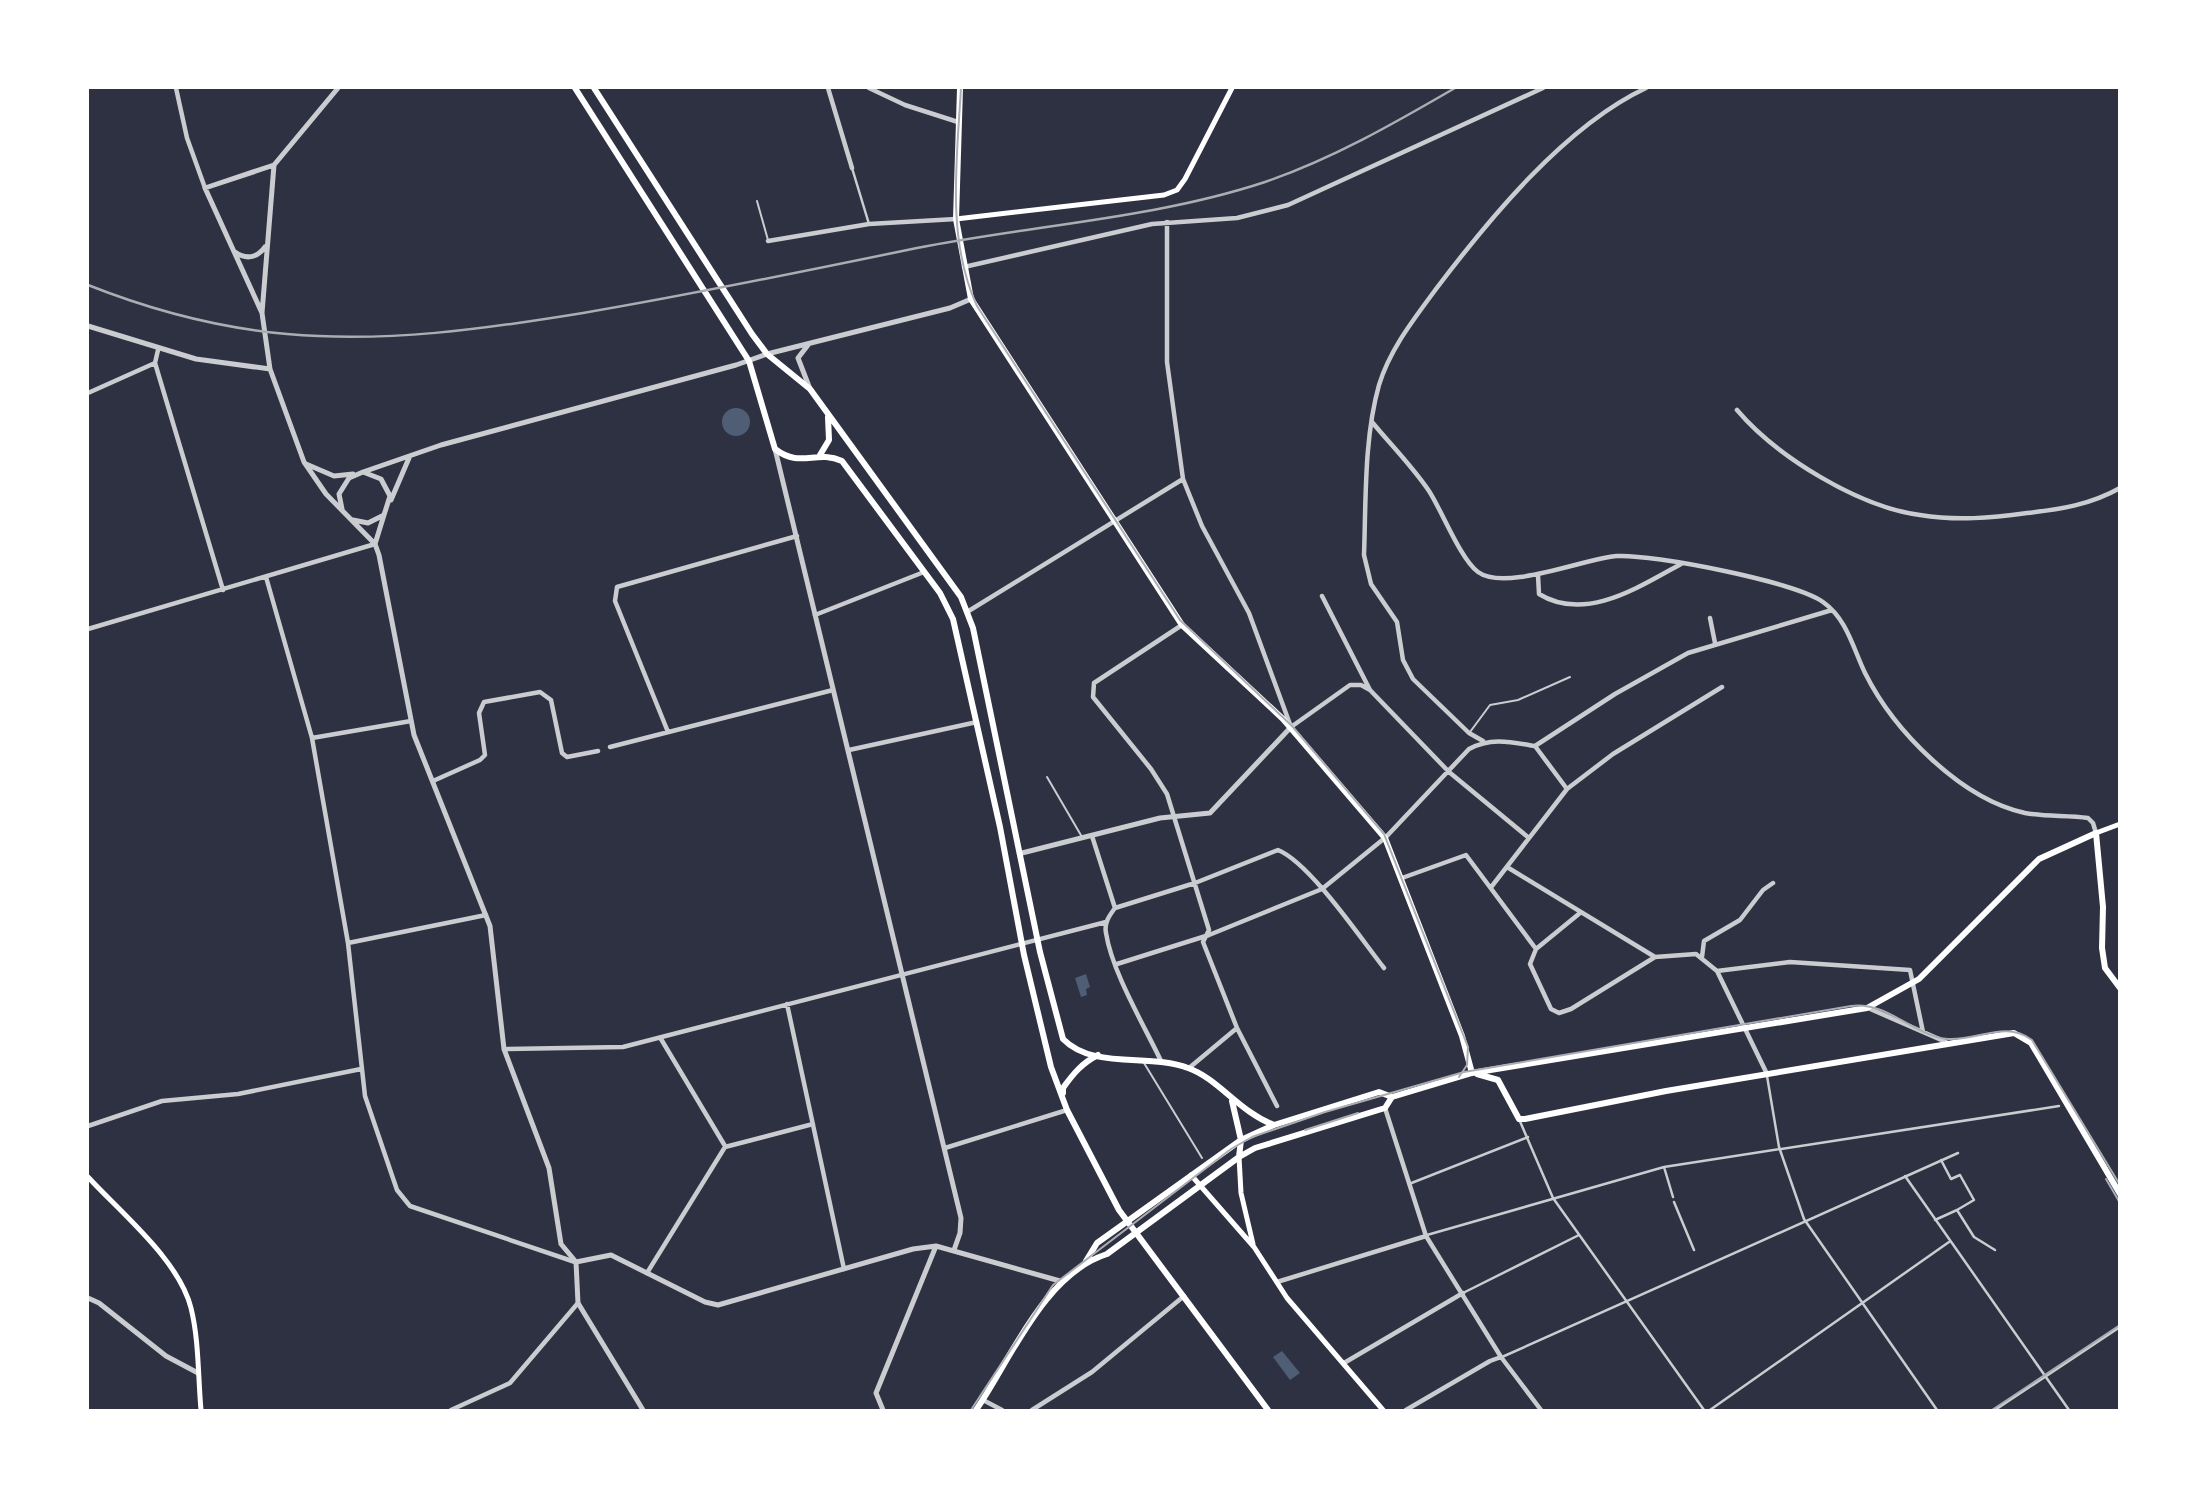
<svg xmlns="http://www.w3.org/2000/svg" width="2207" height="1498" viewBox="0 0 2207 1498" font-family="'Nunito Sans',sans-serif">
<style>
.water{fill:#4f5d75}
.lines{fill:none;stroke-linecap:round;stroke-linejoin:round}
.service{stroke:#caccd0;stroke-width:2}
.pedestrian{stroke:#caccd0;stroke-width:2.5}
.minor{stroke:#caccd0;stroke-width:4.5}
.tertiary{stroke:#caccd0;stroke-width:5}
.secondary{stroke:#fff;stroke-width:5}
.primary{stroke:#fff;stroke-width:6}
.tram{stroke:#abadb3;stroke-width:2}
.rail{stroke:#abadb3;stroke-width:2.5}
</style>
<rect width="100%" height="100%" fill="#2d3142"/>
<path class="water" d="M722 422a14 14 0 1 1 28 0a14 14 0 1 1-28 0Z
M 1086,974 L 1090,987 L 1086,989 L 1087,995 L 1081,997 L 1075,978 Z
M 1282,1351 L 1300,1373 L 1290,1380 L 1273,1357 Z"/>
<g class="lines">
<path class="service" d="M 757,201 L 768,240
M 1470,732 L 1490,705 L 1518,700 L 1570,677
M 1047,777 L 1082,837
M 1144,1063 L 1202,1158"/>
<path class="pedestrian" d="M 852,168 L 869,224
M 1767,1076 L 1779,1147 L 1804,1219 L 1937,1410
M 1519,1119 L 1553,1198 L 1704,1410
M 1941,1160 L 1951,1179 L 1960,1175 L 1974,1200 L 1957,1210
M 1664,1167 L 1673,1197
M 1905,1176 L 2069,1410
M 1409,1184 L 1528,1137
M 1674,1202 L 1694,1250
M 1935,1220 L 1957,1210 L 1974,1237 L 1995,1250
M 1427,1235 L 1664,1167 L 2059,1106
M 1463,1293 L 1579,1235
M 1502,1357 L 1958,1153
M 1710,1410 L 1949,1242
M 1995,1410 L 2120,1327"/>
<path class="minor" d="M 176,88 L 187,138 L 205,188
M 828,88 L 852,168
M 869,88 L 905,105 L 958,122
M 1167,222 L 1167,362 L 1183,479 L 1202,526 L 1249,613 L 1291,727 L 1350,685 L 1361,685 L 1370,690 L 1449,772 L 1529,838
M 768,241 L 869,224 L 956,219
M 964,267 L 1152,224 L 1237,218 L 1288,205 L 1543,88
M 155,363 L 223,590
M 155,363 L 158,350
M 88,393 L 155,363
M 1737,410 C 1777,457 1859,507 1920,515 C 1957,521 1991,518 2027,513 C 2061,509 2090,505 2120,488
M 1372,422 C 1391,445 1412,466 1429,491 C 1442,511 1461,560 1478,572 C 1505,592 1586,558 1617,556 C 1653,554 1796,582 1823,602 C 1847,619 1853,648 1865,673 C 1894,731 1961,799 2025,813 C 2046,817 2067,815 2088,818 L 2093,823 L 2096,833
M 1538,575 L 1539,594 C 1586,623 1640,586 1681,564
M 266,577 L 312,738 L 348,943 L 365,1096 L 397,1190 L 410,1206 L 575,1262
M 1322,596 L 1370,690
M 967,612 L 1183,479
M 815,615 L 924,572
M 1710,618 L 1715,643
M 1182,625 L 1094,683 L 1093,697 L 1151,769 L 1167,794 L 1209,930 L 1203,942 L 1237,1028 L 1277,1106
M 88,629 L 375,544
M 668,732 L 615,601 L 617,587 L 797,536
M 312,738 L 411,721
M 1483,741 L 1469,733 L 1413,679 L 1403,660 L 1397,622 L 1371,584 L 1364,555 C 1366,500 1364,438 1379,385 C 1390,349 1414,319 1436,289 C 1489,219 1565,126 1646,88
M 1535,746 L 1615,694 L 1688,653 L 1832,610
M 610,747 L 833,690
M 849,750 L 977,722
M 433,781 L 480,760 L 485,755 L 479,713 L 484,702 L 540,692 L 551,700 L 562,753 L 567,757 L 598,751
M 1092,836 L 1115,908
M 1507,867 L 1655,957
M 1402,878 L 1466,855 L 1536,949
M 1492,886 L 1567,789 L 1613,754 L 1722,687
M 1580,913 L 1536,949 L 1530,964 L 1551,1009 L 1559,1013 L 1571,1009 L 1655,957 L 1696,954 L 1717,971 L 1767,1074
M 348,943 L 486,915
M 1702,957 L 1704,941 L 1740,920 L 1763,890 L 1773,883
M 1117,964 L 1209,935 L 1322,889 L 1386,837 L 1469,749 C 1491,737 1511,742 1535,746 L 1567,789
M 1717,971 L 1790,962 L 1910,970 L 1923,1032
M 787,1004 L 844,1269
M 1868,1008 L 1946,1042
M 661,1039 L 725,1146
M 504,1049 L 623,1047 L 1106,922
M 1161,1061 C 1144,1025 1112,972 1106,933 C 1104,923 1109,916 1115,908 L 1195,883 L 1278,850 C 1310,863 1361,939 1384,968
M 1189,1068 L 1237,1028
M 1385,1108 L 1426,1236 L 1501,1357 L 1541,1410
M 88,1126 L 162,1101 L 238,1094 L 361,1069
M 945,1148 L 1067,1110
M 647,1273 L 725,1147 L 813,1124
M 1277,1282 L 1426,1236
M 1344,1363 L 1463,1293
M 983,1400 L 1002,1410
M 451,1410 L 510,1383 L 578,1303
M 1032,1410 L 1092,1372 L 1184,1296
M 1406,1410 L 1490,1361 L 1501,1357"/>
<path class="tertiary" d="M 274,165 L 205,188 L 262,313 L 270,369 L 304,462 L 326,494 L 375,544 L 379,555 L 414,735 L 490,926 L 504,1049 L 549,1168 L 561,1244 L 576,1262
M 235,252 C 246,260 257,258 265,247
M 262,313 L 274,165 L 338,88
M 88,326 L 196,359 L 270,369
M 808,345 L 798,358 L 810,389
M 775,449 L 961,1218 L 960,1233 L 954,1250
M 306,464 L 334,476 L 353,474
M 363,472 L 441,445 L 736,365 L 767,354 L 950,308 L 971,299
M 391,500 L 409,458
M 342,509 L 339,494 L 349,478 L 363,472 L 381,479 L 390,496 L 384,515 L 368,523 L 353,520
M 375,544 L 384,515
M 1022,853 L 1160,818 L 1210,813 L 1291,727
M 576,1262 L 611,1255 L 705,1302 L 718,1305 L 913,1249 L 936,1246 L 1060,1281
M 576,1262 L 578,1303 L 643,1410
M 88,1298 L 99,1303 L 166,1356 L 198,1373
M 883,1410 L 876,1393 L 936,1246"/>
<path class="secondary" d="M 956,219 L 1164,195 L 1177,190 L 1185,179 L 1232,88
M 2096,833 L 2120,824
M 1239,1157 L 1241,1193 L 1253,1244
M 1191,1175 L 1254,1247 L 1287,1298 L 1383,1410
M 88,1177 C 121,1213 179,1260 191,1308 C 199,1340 198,1377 201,1410"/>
<path class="primary" d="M 575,88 L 749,361 L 775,449 C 801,469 816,449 842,461 L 940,593 L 953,619 L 1000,827 L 1024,955 L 1051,1067 L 1067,1110 L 1119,1210 L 1268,1410
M 594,88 L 752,334 L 767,354 L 810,389 L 961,597 L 973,628 L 1040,952 L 1063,1039 C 1093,1070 1150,1053 1188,1068 C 1219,1079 1239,1112 1274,1125
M 960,88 L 956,219 L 971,299 L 1182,625 L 1283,719 L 1385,838 L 1462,1036 L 1472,1073
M 820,455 L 829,440 L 828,417
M 1477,1074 L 1498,1080 L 1519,1119 L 1525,1119 L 1666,1091 L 2014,1033 L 2031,1043 L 2120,1194
M 1063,1093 L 1063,1088 C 1073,1074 1082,1063 1098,1055
M 1232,1101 L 1241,1140 L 1239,1157
M 1086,1261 L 1097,1243 L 1241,1140 L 1274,1125 L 1379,1092 L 1392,1097 L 1472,1073 L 1867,1008 L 1919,979 L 2039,859 L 2096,833 L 2103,907 L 2102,948 L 2105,968 L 2120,988
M 976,1410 C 1011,1359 1044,1274 1107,1254 L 1239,1157 L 1255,1148 L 1385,1108 L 1392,1097"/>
<path class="tram" d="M 961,88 C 957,159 946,239 977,306 L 1180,620 L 1292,726 L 1384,834 L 1468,1047 L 1467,1065 L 1459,1077
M 1305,1130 L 1358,1113
M 2106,1179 L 2120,1203
M 971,1410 L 1053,1285 L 1231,1149 L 1252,1137 L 1325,1112 L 1464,1072 L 1851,1006 C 1887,1001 1914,1036 1948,1039 C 1978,1041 2005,1020 2032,1040 L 2120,1185
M 1992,1410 L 2120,1325"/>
<path class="rail" d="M 88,285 C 151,310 219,328 287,334 C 386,343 485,329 583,313 C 695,294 806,271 917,248 C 1032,225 1153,219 1265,182 C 1332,159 1393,124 1455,88"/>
</g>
<rect width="2207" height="1498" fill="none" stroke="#ffffff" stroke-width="178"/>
</svg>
